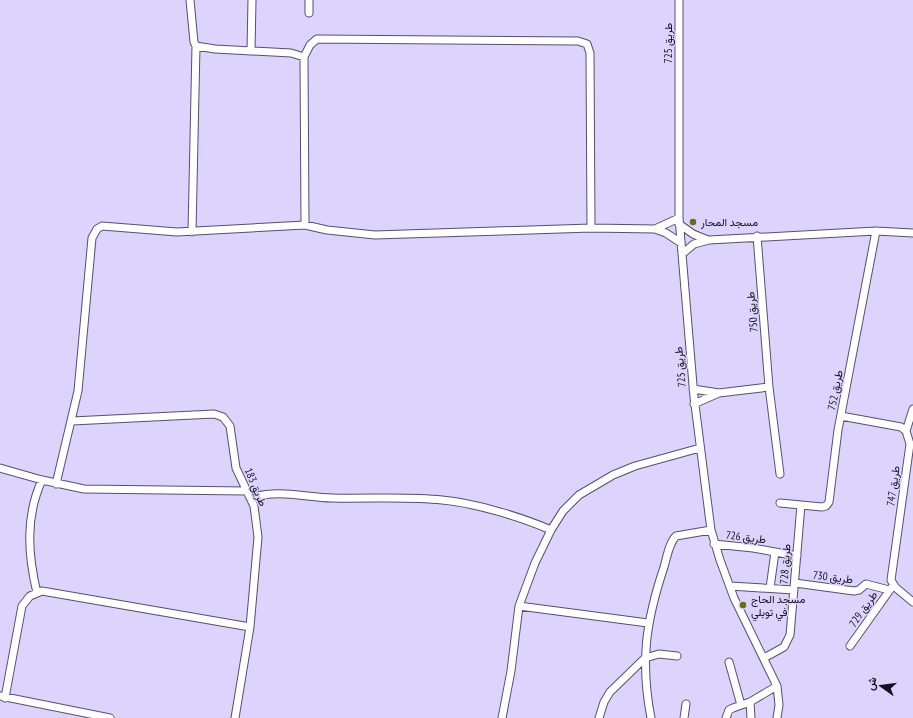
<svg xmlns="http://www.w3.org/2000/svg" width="913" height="718" viewBox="0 0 913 718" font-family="'PT Sans Narrow',Vazirmatn,sans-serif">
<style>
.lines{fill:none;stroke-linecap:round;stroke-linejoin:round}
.minor-casing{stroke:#564e70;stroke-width:9}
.minor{stroke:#fff;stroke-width:7}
.poi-dot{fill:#676f16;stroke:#ddd4fd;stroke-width:1.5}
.labels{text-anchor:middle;stroke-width:3;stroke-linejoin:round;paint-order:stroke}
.street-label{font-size:11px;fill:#15111f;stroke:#ddd4fd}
.poi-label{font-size:11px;fill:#15111f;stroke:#ddd4fd;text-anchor:start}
</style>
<rect width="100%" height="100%" fill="#ddd4fd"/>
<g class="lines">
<defs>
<path id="minor" d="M 190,0 L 194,42 L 196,46 L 215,49 L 291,53 L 304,57
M 679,0 L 679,218 L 694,397 L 711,530 L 720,560 L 734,598 L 777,686 L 779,705 L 777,718
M 309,13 L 309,0
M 251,51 L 252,0
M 679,224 L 693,234 L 708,240
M 305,225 L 304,57 L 310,45 L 317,39 L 578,41 L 587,44 L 590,53 L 591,228
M 655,229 L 679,218
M 192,232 L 196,46
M 757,236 L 769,387 L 780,474
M 682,254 L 694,244 L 709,240 L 876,231 L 913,233
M 693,389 L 719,393 L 769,387
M 694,404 L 719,393
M 841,416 L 901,427 L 906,431 L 910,444 L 891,580 L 895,587 L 913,602
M 72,421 L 214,414 L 223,417 L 230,426 L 236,468 L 254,506 L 258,537 L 250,627 L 235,718
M 906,431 L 913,409
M 0,468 L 42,480 L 84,489 L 246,491
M 56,484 L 78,391 L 92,238 L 97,229 L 102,226 L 177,232 L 305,225 L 327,230 L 375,235 L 591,228 L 655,229 L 666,233 L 681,243
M 250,498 C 277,489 304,497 332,498 C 369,499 406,496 442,500 C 475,503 521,517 551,530
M 780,503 L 822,507 L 826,506 L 829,502 L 838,430 L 876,231
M 714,544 L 753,548 L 797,556
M 795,583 L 854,591 L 859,590 L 866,584 L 889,590
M 730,586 L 794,590
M 770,588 L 775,552
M 37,593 C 28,555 25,517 42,480
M 519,606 L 648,623
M 850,646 L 892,587
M 764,658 L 784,647 L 790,635 L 801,505
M 729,662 L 741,705
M 0,696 L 110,718
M 5,698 L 22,606 L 30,596 L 42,591 L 250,627
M 750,702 L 751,718
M 502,718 L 511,671 L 519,606 L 535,563 L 551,530 L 563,511 L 579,495 L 613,475 L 635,466 L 700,448
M 599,718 L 604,702 L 610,692 L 645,658 L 659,654 L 677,656
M 651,718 C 640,661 646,621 664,567 C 667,557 669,543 676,536 L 711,530
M 684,718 L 686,704
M 726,718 L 729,710 L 733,708 L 750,702 L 777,686"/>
</defs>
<use href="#minor" class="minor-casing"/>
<use href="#minor" class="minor"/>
</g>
<g class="poi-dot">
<circle cx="693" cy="222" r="4"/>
<circle cx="743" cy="605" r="4"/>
</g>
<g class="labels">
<g class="street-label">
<text transform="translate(668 43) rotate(-90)" y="4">طريق 725</text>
<text transform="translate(752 312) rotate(-95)" y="4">طريق 750</text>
<text transform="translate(680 367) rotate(-95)" y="4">طريق 725</text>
<text transform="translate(835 390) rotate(-79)" y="4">طريق 752</text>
<text transform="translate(893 486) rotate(-82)" y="4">طريق 747</text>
<text transform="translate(256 487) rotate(67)" y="4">طريق 183</text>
<text transform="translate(746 537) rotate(7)" y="4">طريق 726</text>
<text transform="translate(785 564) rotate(-86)" y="4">طريق 728</text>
<text transform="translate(833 577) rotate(7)" y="4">طريق 730</text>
<text transform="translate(863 609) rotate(-55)" y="4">طريق 729</text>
</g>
<g class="poi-label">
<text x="701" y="226">مسجد المحار</text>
<text x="751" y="603">مسجد الحاج<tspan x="751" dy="13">في توبلي</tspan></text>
</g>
</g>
<g transform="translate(881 686) rotate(284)" stroke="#ddd4fd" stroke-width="3" paint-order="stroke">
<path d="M0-3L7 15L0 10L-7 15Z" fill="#15111f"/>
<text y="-6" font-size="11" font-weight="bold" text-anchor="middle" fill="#15111f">ش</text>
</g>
</svg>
